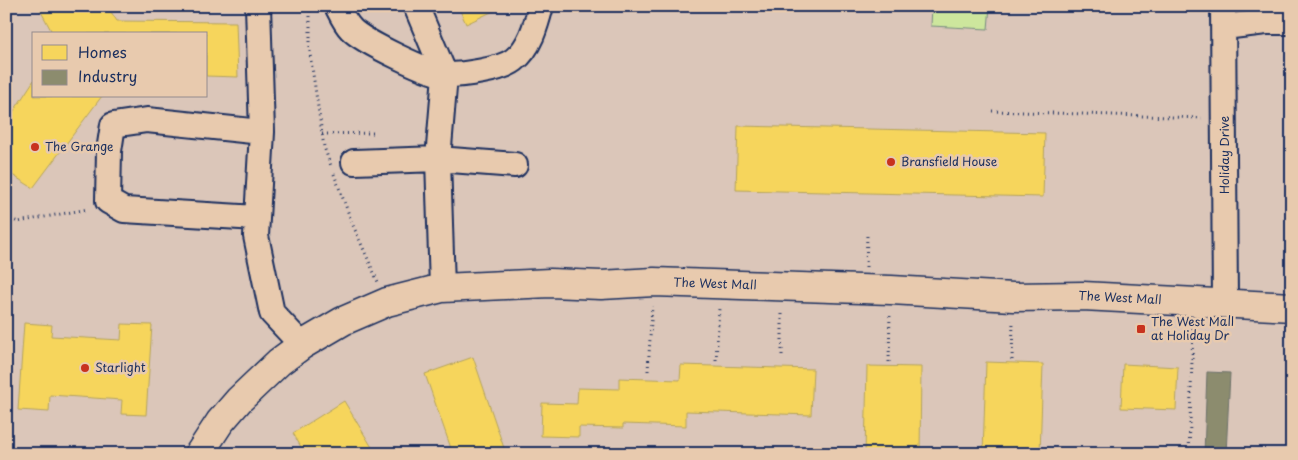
<svg xmlns="http://www.w3.org/2000/svg" width="1298" height="460" viewBox="0 0 1298 460" font-family="'Playpen Sans',sans-serif">
<style>
.park{fill:#cde69d;stroke:#748a7e}
.homes{fill:#f6d55c;stroke:#b4a35d}
.industry{fill:#8c8c6e;stroke:#6a7069}
.lines{fill:none;stroke-linecap:round;stroke-linejoin:round}
.minor-casing{stroke:#1b2f5e;stroke-width:28}
.major-casing{stroke:#1b2f5e;stroke-width:31}
.path{stroke:#1b2f5e;stroke-width:3;stroke-dasharray:1 4;stroke-linecap:butt}
.minor{stroke:#e8caae;stroke-width:24}
.major{stroke:#e8caae;stroke-width:28}
.poi-dot{fill:#c8321e;stroke:#e8caae;stroke-width:2}
.labels{text-anchor:middle;stroke-width:5;stroke-linejoin:round;paint-order:stroke}
.poi-label{font-size:12px;fill:#1b2f5e;stroke:#e8caae;text-anchor:start}
.street-label{font-size:12px;fill:#1b2f5e;stroke:#e8caae}
</style>
<rect width="100%" height="100%" fill="#dbc6b9"/>
<filter id="ink" filterUnits="userSpaceOnUse"><feTurbulence type="fractalNoise" baseFrequency=".02" numOctaves="2"/><feDisplacementMap in="SourceGraphic" scale="10" xChannelSelector="R" yChannelSelector="G"/><feConvolveMatrix kernelMatrix="1 2 1 2 8 2 1 2 1" color-interpolation-filters="sRGB"/></filter>
<g filter="url(#ink)">
<path class="park" d="M 932,6 L 990,6 L 988,29 L 931,26 Z"/>
<path class="homes" d="M 38,6 L 107,6 L 117,21 L 236,22 L 238,77 L 206,76 L 206,34 L 53,34 Z
M 458,6 L 504,6 L 466,24 Z
M 1290,54 L 1292,54 L 1292,94 L 1290,94 Z
M 34,80 L 34,96 L 102,96 L 33,188 L 6,171 L 6,123 Z
M 738,126 L 1045,133 L 1043,197 L 736,190 Z
M 24,323 L 52,325 L 51,336 L 121,340 L 122,324 L 152,325 L 146,415 L 121,414 L 122,400 L 50,395 L 49,412 L 18,410 Z
M 473,357 L 506,454 L 453,454 L 425,374 Z
M 986,362 L 1043,364 L 1040,454 L 983,454 Z
M 1123,364 L 1178,367 L 1176,410 L 1121,408 Z
M 681,365 L 813,369 L 811,415 L 686,411 L 686,426 L 623,424 L 623,428 L 579,427 L 579,437 L 541,436 L 542,403 L 577,404 L 578,388 L 619,389 L 619,378 L 680,380 Z
M 867,366 L 921,367 L 920,454 L 865,454 Z
M 344,401 L 376,454 L 305,454 L 293,433 Z"/>
<path class="industry" d="M 1207,372 L 1230,373 L 1226,454 L 1204,454 Z"/>
<g class="lines">
<defs>
<path id="minor" d="M 258,6 L 262,132
M 337,6 C 341,14 345,23 351,29 C 362,41 432,75 447,75 C 463,75 501,70 514,60 C 530,48 536,25 541,6
M 416,6 L 445,75 L 438,159 L 442,288
M 1223,6 L 1225,304
M 1224,27 L 1266,22 L 1292,22
M 354,162 L 438,159 L 515,165
M 257,218 L 124,210 L 108,201 L 109,151 L 113,125 L 147,120 L 262,132 L 256,236 L 272,313 L 302,345"/>
<path id="major" d="M 199,454 L 220,422 L 239,400 L 279,362 L 302,345 L 343,321 L 387,302 L 442,288 L 550,283 L 601,285 L 654,282 L 891,290 L 1013,297 L 1083,296 L 1292,307"/>
</defs>
<use href="#minor" class="minor-casing"/>
<use href="#major" class="major-casing"/>
<path class="path" d="M 310,6 L 310,54 L 324,147 L 331,166
M 992,111 L 1202,118
M 322,134 L 373,133
M 334,174 L 352,223 L 378,282
M 6,217 L 18,222 L 88,209
M 866,267 L 867,235
M 782,355 L 782,311
M 716,360 L 719,308
M 1012,360 L 1013,321
M 889,362 L 890,312
M 648,371 L 652,306
M 1189,454 L 1193,328"/>
<use href="#minor" class="minor"/>
<use href="#major" class="major"/>
</g>
</g>
<g class="poi-dot">
<circle cx="35" cy="147" r="5"/>
<circle cx="891" cy="162" r="5"/>
<rect x="1136" y="324" width="10" height="10" rx="2.5"/>
<circle cx="85" cy="368" r="5"/>
</g>
<g class="labels">
<g class="poi-label">
<text x="45" y="151">The Grange</text>
<text x="901" y="166">Bransfield House</text>
<text x="1151" y="326">The West Mall<tspan x="1151" dy="14">at Holiday Dr</tspan></text>
<text x="95" y="372">Starlight</text>
</g>
<g class="street-label">
<text transform="translate(1225 155) rotate(-90)" y="4">Holiday Drive</text>
<text transform="translate(715 284) rotate(2)" y="4">The West Mall</text>
<text transform="translate(1120 298) rotate(3)" y="4">The West Mall</text>
</g>
</g>
<rect width="1298" height="460" fill="none" stroke="#e8caae" stroke-width="25"/>
<rect x="12" y="12" width="1273" height="435" fill="none" stroke="#1b2f5e" stroke-width="2" filter="url(#ink)"/>
<rect x="32" y="32" width="175" height="65" fill="#e8caae" stroke="#968c8e"/>
<rect x="42" y="45" width="25" height="15" fill="#f6d55c" stroke="#968c8e"/>
<text x="78" y="58" font-size="15" fill="#1b2f5e">Homes</text>
<rect x="42" y="70" width="25" height="15" fill="#8c8c6e" stroke="#968c8e"/>
<text x="78" y="82" font-size="15" fill="#1b2f5e">Industry</text>
</svg>
